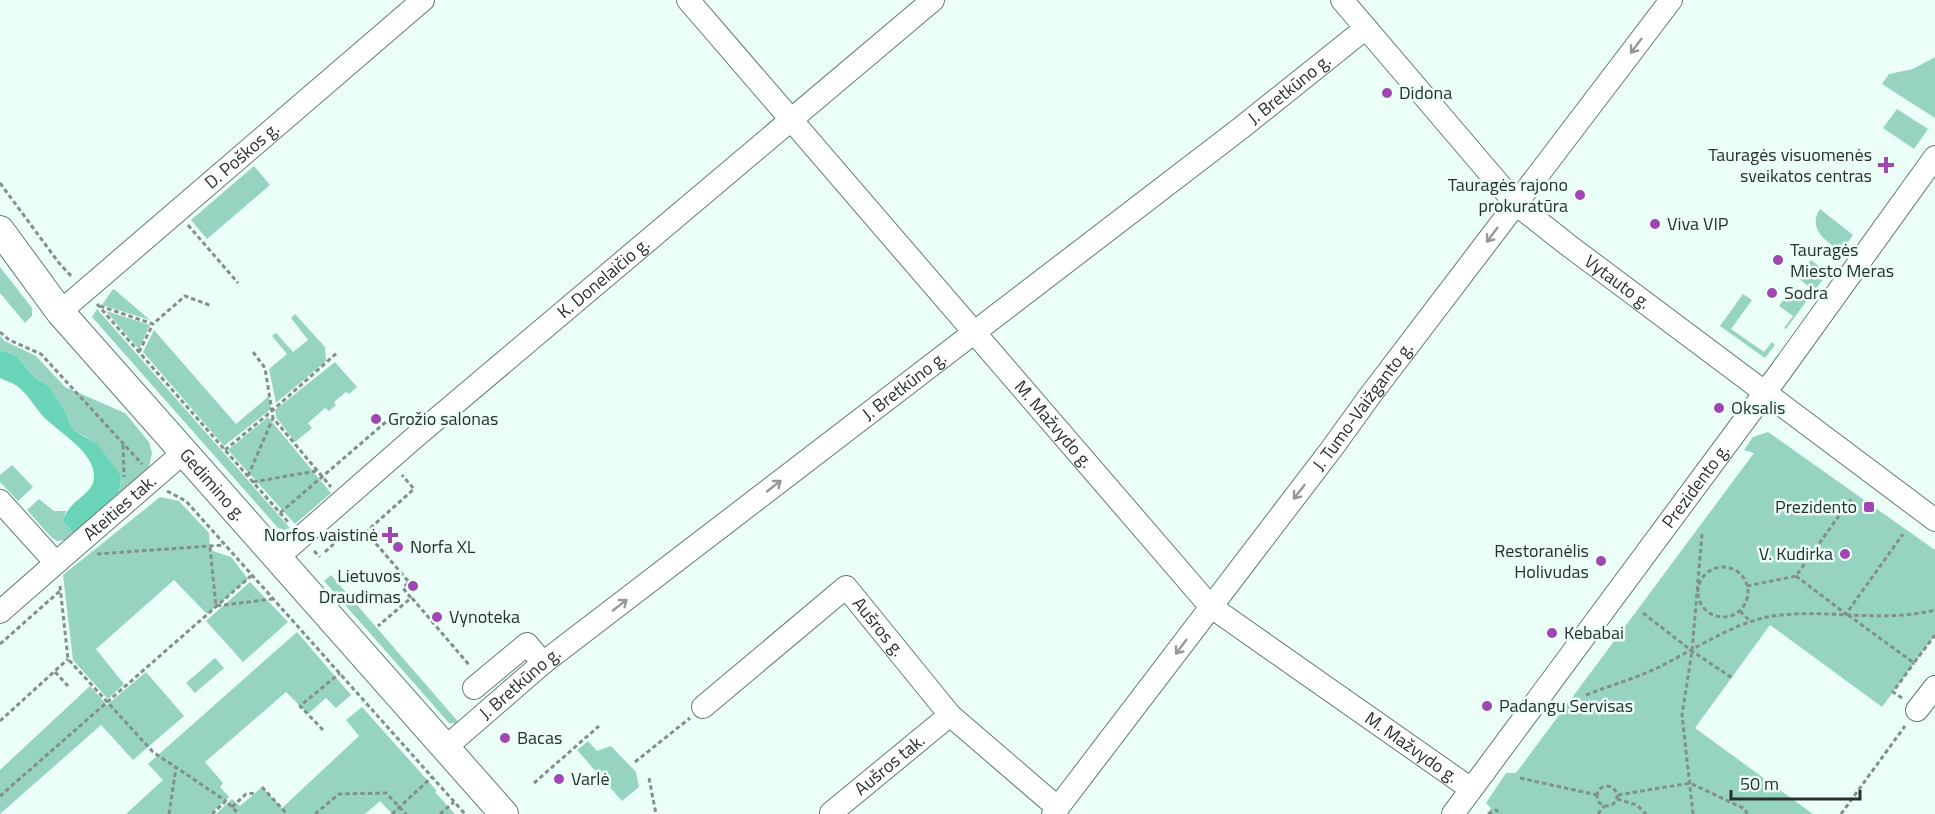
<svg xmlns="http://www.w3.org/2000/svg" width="1935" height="814" viewBox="0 0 1935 814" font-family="'Titillium Web',sans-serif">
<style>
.green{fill:#96d4c1}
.forest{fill:#6ad4b8}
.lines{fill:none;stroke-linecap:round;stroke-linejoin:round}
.minor-casing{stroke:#667a73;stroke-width:24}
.major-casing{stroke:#667a73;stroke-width:30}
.path{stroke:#828f8a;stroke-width:3;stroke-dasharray:4.5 3;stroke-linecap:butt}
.minor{stroke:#fff;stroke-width:22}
.major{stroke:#fff;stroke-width:28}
.oneway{stroke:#949896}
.poi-dot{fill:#a047b2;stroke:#ecfef8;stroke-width:2}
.labels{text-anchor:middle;stroke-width:5;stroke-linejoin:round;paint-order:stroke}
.street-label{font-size:18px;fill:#28312e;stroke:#ecfef8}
.poi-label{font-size:18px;fill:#28312e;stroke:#ecfef8;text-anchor:start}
</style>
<rect width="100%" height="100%" fill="#ecfef8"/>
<path class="green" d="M 1935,57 L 1935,118 L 1882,84 L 1889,74 L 1913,69 Z
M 1897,109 L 1928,129 L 1914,149 L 1883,128 Z
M 254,166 L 270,185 L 207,239 L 191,220 Z
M 1820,209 L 1853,235 L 1841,252 C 1826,241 1807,229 1820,209 Z
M 1811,260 L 1828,273 L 1814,291 L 1798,278 Z
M 0,267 L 32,308 L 32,316 L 25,323 L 0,293 Z
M 1792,288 L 1808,299 L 1786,329 L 1784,328 L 1793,316 L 1779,306 Z
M 113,289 L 115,290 L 150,320 L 102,305 Z
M 1743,294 L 1752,300 L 1731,329 L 1764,352 L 1772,342 L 1775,345 L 1765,358 L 1720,326 Z
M 97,309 L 290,528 L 285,530 L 278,528 L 92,317 Z
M 106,311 L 150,325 L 139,349 Z
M 295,314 L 325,347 L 326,361 L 276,403 L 269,369 L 287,354 L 272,336 L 276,333 L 293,352 L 308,340 L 291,318 Z
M 154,330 L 236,424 L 269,396 L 271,409 L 224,446 L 143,352 Z
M 0,336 L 5,341 L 36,356 L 65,387 L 125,413 L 149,442 L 152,453 L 149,467 L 119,493 L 121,476 L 86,437 L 75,431 L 71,426 L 67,415 L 49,386 L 35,378 L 17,356 L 0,350 Z
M 335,362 L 357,387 L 349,394 L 346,392 L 334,402 L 336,405 L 329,411 L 325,408 L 308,423 L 312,428 L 295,442 L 276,417 L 275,410 Z
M 268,417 L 331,493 L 295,524 L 228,450 Z
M 1768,432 L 1935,550 L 1935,635 L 1882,707 L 1770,625 L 1695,728 L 1813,814 L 1487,814 L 1491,808 L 1486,803 L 1506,773 L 1516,773 L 1754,453 L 1744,450 L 1753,437 Z
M 12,465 L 33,487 L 18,501 L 0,482 L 0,475 Z
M 160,497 L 179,501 L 209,533 L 210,550 L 231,557 L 248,579 L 207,614 L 174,580 L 96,649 L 124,684 L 108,699 L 73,660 L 63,575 Z
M 39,499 L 54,511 L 66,511 L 63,521 L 73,533 L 65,540 L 57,541 L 51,537 L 27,510 Z
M 331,575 L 460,724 L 449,723 L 324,581 Z
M 250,582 L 288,622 L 243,662 L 206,621 Z
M 297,632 L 351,695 L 336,708 L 326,698 L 308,714 L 286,692 L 205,762 L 223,783 L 220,787 L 229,797 L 210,814 L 126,814 L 163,780 L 148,764 Z
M 215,658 L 224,668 L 195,693 L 186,683 Z
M 146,672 L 184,716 L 133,760 L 101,725 L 0,814 L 0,770 L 90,686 L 107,705 Z
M 362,707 L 437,791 L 435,792 L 455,814 L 392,814 L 380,801 L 365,814 L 216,814 L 232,799 L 240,806 L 262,787 L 282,808 L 359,736 L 346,720 Z
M 588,741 L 597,751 L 611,746 L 636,772 L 639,787 L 622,801 L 577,750 Z"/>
<path class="forest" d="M 0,350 L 17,356 L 35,378 L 49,386 L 67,415 L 71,426 L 75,431 L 98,445 L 121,476 L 119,493 L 73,533 L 63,521 C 68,500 94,495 94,477 C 95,451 56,431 41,414 C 33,404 27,394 17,386 C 12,382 5,381 0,378 Z"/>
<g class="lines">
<defs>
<g id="minor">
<path id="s1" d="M 688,0 L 1210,606 L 1471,789"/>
<path id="s2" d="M 1342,0 L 1516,204 L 1568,245 L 1935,520"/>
<path id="s3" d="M 60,312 L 423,0"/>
<path id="s4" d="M 0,501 L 56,563 L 184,452"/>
<path id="s5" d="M 277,558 L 414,438 L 933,0"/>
<path d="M 0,612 L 56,563"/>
<path d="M 474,688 L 527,644 L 543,663"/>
<path id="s6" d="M 703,707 L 846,587 L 950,715 L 1058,808"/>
<path d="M 1917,710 L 1935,687"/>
<path id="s7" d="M 445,748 L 543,663 L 1241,128 L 1366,28"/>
<path id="s8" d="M 831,813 L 950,715"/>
<path id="s9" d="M 1053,814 L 1333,447 L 1369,397 L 1671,0"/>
<path id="s10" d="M 1453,814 L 1781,371 L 1935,157"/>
</g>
<g id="major">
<path id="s11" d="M 0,230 L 60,312 L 504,814"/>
</g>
</defs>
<use href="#minor" class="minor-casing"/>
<use href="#major" class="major-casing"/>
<path class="path" d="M 0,183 L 59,263 L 72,277
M 188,225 L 238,283
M 97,304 L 288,522
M 100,306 L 153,324 L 185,296 L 212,306
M 0,332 L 9,340 L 41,354 L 142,464
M 139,352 L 153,324
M 253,352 L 265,368 L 273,418 L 331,487
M 123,445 L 124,477
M 225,450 L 273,410 L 338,352
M 248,476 L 273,418
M 253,482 L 316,471
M 167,491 L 186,501 L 465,814
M 280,513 L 394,415
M 366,532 L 409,582 L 403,588 L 411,598 L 378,626
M 210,547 L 216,606 L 272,599
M 314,551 L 320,557
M 325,552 L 338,540 L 366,532 L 414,489 L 402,475
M 97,554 L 224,545
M1698 592a25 25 0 1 1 50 0a25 25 0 1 1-50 0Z
M 1796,576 L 1846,614 L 1903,534
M 60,586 L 68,659 L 153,752 L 226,801
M 1747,586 L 1796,576 L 1851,499
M 412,598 L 470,666
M 1740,611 L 1750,621
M 1643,613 L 1692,651 L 1732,678
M 1848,615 L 1914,663 L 1935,635
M 0,644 L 61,590
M 55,672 L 68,686
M 1586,695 C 1609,686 1633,679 1655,669 C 1688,653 1732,624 1767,617 C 1822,607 1880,624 1935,610
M 1902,698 L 1893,692 L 1914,663
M 0,721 L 68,659
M 323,730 L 300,706 L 340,673
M 635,762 L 690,718
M 649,778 L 656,814
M 1520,778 L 1597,795
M 534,783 L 599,726
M1597 796a10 10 0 1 1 20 0a10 10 0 1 1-20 0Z
M 262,787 L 287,814
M 1618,795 L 1690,783 L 1745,809 L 1747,814
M 0,796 L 251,576
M 1617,799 L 1637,805 L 1646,814
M 232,807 L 246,794 L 255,793
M 169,814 L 176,768
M 212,814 L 226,801 L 239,814
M 315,814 L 339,794 L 386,793 L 406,814
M 392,814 L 432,777
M 440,814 L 454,802
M 1488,814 L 1496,810 L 1501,814
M 1598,814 L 1604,806
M 1693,814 L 1682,715 L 1692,651 L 1702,534
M 1841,814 L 1905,726"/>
<use href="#minor" class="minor"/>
<use href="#major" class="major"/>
</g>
<defs><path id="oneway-shaft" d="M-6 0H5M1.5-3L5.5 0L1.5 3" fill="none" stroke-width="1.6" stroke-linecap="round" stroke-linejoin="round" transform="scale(1.5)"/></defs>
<g class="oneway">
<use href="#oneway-shaft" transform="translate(1636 46) rotate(127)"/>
<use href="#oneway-shaft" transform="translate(1492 235) rotate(127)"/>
<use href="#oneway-shaft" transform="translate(774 486) rotate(-38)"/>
<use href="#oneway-shaft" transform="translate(1299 492) rotate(128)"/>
<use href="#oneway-shaft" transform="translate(620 605) rotate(-38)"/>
<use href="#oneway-shaft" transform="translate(1181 647) rotate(127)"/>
</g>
<g class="poi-dot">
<circle cx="1387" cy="93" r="6"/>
<path d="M1883 156h6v6h6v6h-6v6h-6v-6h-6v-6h6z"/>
<circle cx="1580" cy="195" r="6"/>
<circle cx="1655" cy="224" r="6"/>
<circle cx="1778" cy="260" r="6"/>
<circle cx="1772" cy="293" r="6"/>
<circle cx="1719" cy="408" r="6"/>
<circle cx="376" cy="419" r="6"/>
<rect x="1863" y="501" width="12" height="12" rx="3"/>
<path d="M387 526h6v6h6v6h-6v6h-6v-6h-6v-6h6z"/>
<circle cx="398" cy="547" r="6"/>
<circle cx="1845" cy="554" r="6"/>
<circle cx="1601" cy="561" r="6"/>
<circle cx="413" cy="586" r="6"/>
<circle cx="437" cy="617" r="6"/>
<circle cx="1552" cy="633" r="6"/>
<circle cx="1487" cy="706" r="6"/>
<circle cx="505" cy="738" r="6"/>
<circle cx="559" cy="779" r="6"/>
</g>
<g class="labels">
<g class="street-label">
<text dy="6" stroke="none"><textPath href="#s7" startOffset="1071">J. Bretkūno g.</textPath></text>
<text dy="6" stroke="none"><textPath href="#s3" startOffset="240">D. Poškos g.</textPath></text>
<text dy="6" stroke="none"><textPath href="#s5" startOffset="430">K. Donelaičio g.</textPath></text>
<text dy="6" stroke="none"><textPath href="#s2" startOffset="396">Vytauto g.</textPath></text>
<text dy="6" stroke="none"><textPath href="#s7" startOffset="585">J. Bretkūno g.</textPath></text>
<text dy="6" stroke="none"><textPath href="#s9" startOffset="512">J. Tumo-Vaižganto g.</textPath></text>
<text dy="6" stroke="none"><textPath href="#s1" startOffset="560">M. Mažvydo g.</textPath></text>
<text dy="6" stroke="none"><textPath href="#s11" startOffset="332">Gedimino g.</textPath></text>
<text dy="6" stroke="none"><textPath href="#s10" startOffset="408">Prezidento g.</textPath></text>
<text dy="6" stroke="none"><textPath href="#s4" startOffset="168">Ateities tak.</textPath></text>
<text dy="6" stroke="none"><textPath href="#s6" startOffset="238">Aušros g.</textPath></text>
<text dy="6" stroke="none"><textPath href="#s7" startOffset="99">J. Bretkūno g.</textPath></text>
<text dy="6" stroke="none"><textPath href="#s1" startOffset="1046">M. Mažvydo g.</textPath></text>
<text dy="6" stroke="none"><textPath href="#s8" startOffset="76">Aušros tak.</textPath></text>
</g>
<g class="poi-label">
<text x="1399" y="99">Didona</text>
<text x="1872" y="161" text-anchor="end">Tauragės visuomenės<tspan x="1872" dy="21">sveikatos centras</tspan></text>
<text x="1568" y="191" text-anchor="end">Tauragės rajono<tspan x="1568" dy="21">prokuratūra</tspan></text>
<text x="1667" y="230">Viva VIP</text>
<text x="1790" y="256">Tauragės<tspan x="1790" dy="21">Miesto Meras</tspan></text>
<text x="1784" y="299">Sodra</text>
<text x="1731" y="414">Oksalis</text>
<text x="388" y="425">Grožio salonas</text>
<text x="1857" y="513" text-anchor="end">Prezidento</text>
<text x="378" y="541" text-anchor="end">Norfos vaistinė</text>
<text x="410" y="553">Norfa XL</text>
<text x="1589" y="557" text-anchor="end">Restoranėlis<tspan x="1589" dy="21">Holivudas</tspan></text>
<text x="1833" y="560" text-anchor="end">V. Kudirka</text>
<text x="401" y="582" text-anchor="end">Lietuvos<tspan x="401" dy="21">Draudimas</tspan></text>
<text x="449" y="623">Vynoteka</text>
<text x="1564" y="639">Kebabai</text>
<text x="1499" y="712">Padangu Servisas</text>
<text x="517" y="744">Bacas</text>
<text x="571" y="785">Varlė</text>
</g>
</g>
<path d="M1731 790v9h129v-9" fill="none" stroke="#28312e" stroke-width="3"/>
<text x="1740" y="790" font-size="18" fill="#28312e" stroke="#ecfef8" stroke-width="4.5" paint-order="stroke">50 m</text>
</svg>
